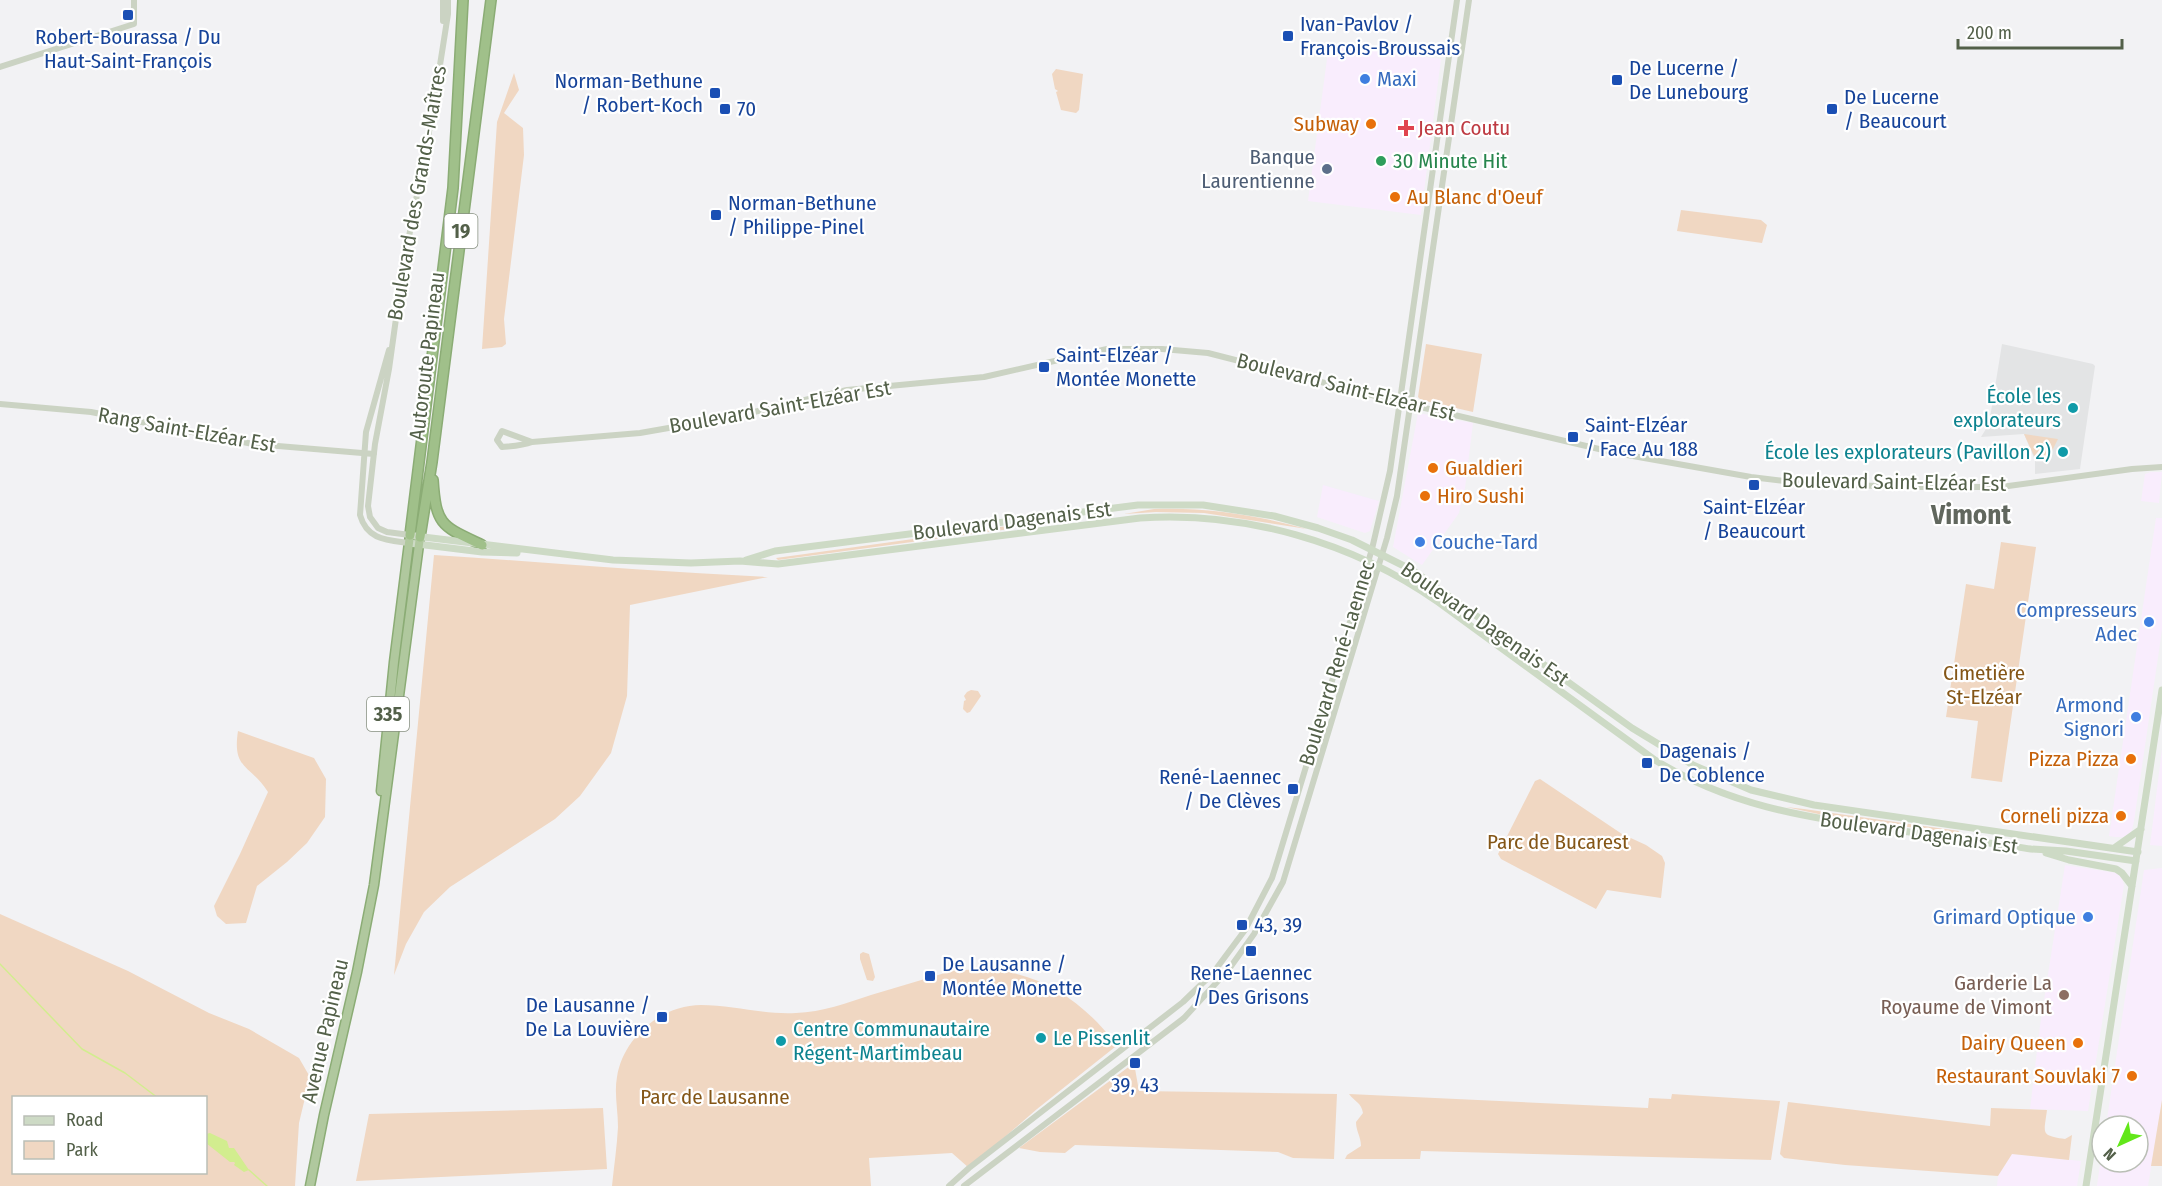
<svg xmlns="http://www.w3.org/2000/svg" width="2162" height="1186" viewBox="0 0 2162 1186" font-family="'Fira Sans Condensed',sans-serif">
<style>
.commercial{fill:#f9edfd}
.education{fill:#e3e4e5}
.green{fill:#f0d7c2;fill-rule:evenodd}
.water{fill:#d2ed8f}
.lines{fill:none;stroke-linecap:round;stroke-linejoin:round}
.stream{stroke:#d2ed8f;stroke-width:1.5}
.trunk-casing{stroke:#8bac75;stroke-width:11}
.motorway-casing{stroke:#8bac75;stroke-width:12}
.tertiary{stroke:#cbd3c3;stroke-width:6}
.secondary{stroke:#cddac5;stroke-width:7}
.trunk{stroke:#b0c89e;stroke-width:8}
.motorway{stroke:#a0c08a;stroke-width:9}
.transit-dot{fill:#1a4fb4;stroke:#fff;stroke-width:2}
.shop-dot{fill:#3f7fe0;stroke:#fff;stroke-width:2}
.food-dot{fill:#e8710a;stroke:#fff;stroke-width:2}
.health-dot{fill:#e0444e;stroke:#fff;stroke-width:2}
.leisure-dot{fill:#2e9e5b;stroke:#fff;stroke-width:2}
.service-dot{fill:#5c6f8a;stroke:#fff;stroke-width:2}
.culture-dot{fill:#0f9aa8;stroke:#fff;stroke-width:2}
.education-dot{fill:#8d6e63;stroke:#fff;stroke-width:2}
.labels{text-anchor:middle;stroke-width:4.5;stroke-linejoin:round;paint-order:stroke}
.shield{fill:#fff;stroke:#879080;stroke-width:1.5}
.shield-label{font-size:20px;font-weight:bold;fill:#536049}
.transit-label{font-size:21px;fill:#164399;stroke:#fff;text-anchor:start}
.shop-label{font-size:21px;fill:#366cbe;stroke:#fff;text-anchor:end}
.food-label{font-size:21px;fill:#c56008;stroke:#fff;text-anchor:end}
.health-label{font-size:21px;fill:#be3a42;stroke:#fff;text-anchor:start}
.service-label{font-size:21px;fill:#4e5e75;stroke:#fff;text-anchor:end}
.leisure-label{font-size:21px;fill:#27864d;stroke:#fff;text-anchor:start}
.street-label{font-size:21px;fill:#536049;stroke:#fff}
.culture-label{font-size:21px;fill:#0d838f;stroke:#fff;text-anchor:end}
.park-label{font-size:21px;fill:#845617;stroke:#fff}
.education-label{font-size:21px;fill:#785e54;stroke:#fff;text-anchor:end}
.district-label{font-size:27px;font-weight:bold;fill:#61675e;stroke:#fff}
</style>
<rect width="100%" height="100%" fill="#f2f2f4"/>
<path class="commercial" d="M 1329,44 L 1441,59 L 1421,215 L 1308,201 Z
M 1418,413 L 1473,423 L 1465,488 L 1459,513 L 1422,565 L 1393,547 Z
M 2151,472 L 2162,472 L 2159,503 L 2141,501 L 2145,474 Z
M 1323,485 L 1379,501 L 1370,531 L 1365,533 L 1317,517 Z
M 2156,518 L 2162,518 L 2162,630 L 2134,821 L 2132,830 L 2129,834 L 2123,837 L 2115,837 L 2109,836 Z
M 2162,749 L 2162,846 L 2150,845 Z
M 2065,865 L 2117,873 L 2122,879 L 2124,885 L 2088,1111 L 2030,1109 L 2040,1026 Z
M 2162,868 L 2162,1100 L 2148,1186 L 2097,1186 L 2102,1150 L 2102,1162 L 2138,1162 L 2138,1126 L 2106,1126 L 2144,870 Z
M 2012,1154 L 2081,1161 L 2077,1186 L 1997,1186 L 1998,1176 Z"/>
<path class="education" d="M 2002,344 L 2093,364 L 2095,366 L 2080,469 L 2035,474 L 2035,460 L 2024,434 L 1981,437 L 1989,424 Z"/>
<path class="green" d="M 1056,69 L 1083,74 L 1079,110 L 1076,113 L 1061,110 L 1056,92 L 1058,91 L 1055,89 L 1052,74 Z
M 514,73 L 519,90 L 504,113 L 523,128 L 524,155 L 504,319 L 506,344 L 502,347 L 482,349 L 497,122 Z
M 1681,210 L 1761,220 L 1767,225 L 1762,243 L 1677,231 Z
M 1426,344 L 1482,354 L 1473,412 L 1421,400 L 1418,397 Z
M 2024,434 L 2058,439 L 2047,461 L 2036,460 Z
M 1154,509 C 1206,507 1256,515 1307,529 L 1204,513 L 1156,512 L 1124,514 Z
M 1029,523 L 1010,529 L 979,533 L 778,560 L 776,558 Z
M 2001,542 L 2036,547 L 2002,782 L 1971,778 L 1978,721 L 1946,717 L 1966,584 L 1994,589 Z
M 434,555 C 545,562 656,572 768,577 L 630,605 L 627,696 L 611,753 L 580,796 L 555,819 L 450,887 L 424,912 L 406,944 L 394,975 Z
M 971,690 L 978,691 L 981,696 L 970,712 L 967,713 L 963,709 L 964,701 L 966,700 L 964,696 L 967,692 Z
M 238,731 L 314,758 L 326,779 L 325,817 L 307,843 L 287,862 L 257,886 L 246,923 L 226,924 L 217,916 L 214,906 L 240,854 L 268,792 C 250,764 232,770 238,731 Z
M 1540,779 L 1622,834 L 1646,845 L 1662,856 L 1665,863 L 1661,898 L 1607,890 L 1596,909 L 1501,859 L 1498,854 L 1535,781 Z
M 1786,807 L 1804,809 L 1959,831 L 1958,834 L 1823,815 Z
M 0,914 L 128,971 L 209,1013 L 249,1029 L 299,1058 L 310,1077 L 299,1123 L 295,1186 L 0,1186 ZM 14,1098 L 206,1098 L 206,1172 L 14,1172 Z
M 863,952 L 869,954 L 875,977 L 873,981 L 867,980 L 860,959 L 860,954 Z
M 955,970 C 968,970 983,969 996,970 C 1046,976 1085,1004 1115,1043 L 1115,1047 L 1037,1109 L 969,1168 L 952,1153 L 869,1158 L 871,1186 L 612,1186 C 614,1166 617,1146 618,1127 C 618,1110 614,1093 617,1077 C 623,1038 661,1005 701,1005 C 733,1005 764,1015 796,1013 C 822,1012 847,1003 871,995 C 899,987 927,978 955,970 Z
M 1134,1063 L 1139,1091 L 1337,1094 L 1334,1159 L 1293,1158 L 1278,1152 L 1075,1145 L 1065,1153 L 1040,1152 L 1019,1148 Z
M 1349,1094 L 1648,1108 L 1649,1098 L 1671,1099 L 1672,1094 L 1780,1101 L 1771,1160 L 1421,1151 L 1420,1159 L 1345,1159 L 1347,1155 L 1361,1146 C 1361,1137 1356,1131 1356,1122 L 1363,1113 C 1361,1102 1355,1102 1349,1094 Z
M 2162,1100 L 2162,1166 L 2151,1166 Z
M 1788,1102 L 1990,1126 L 1991,1108 L 2047,1110 C 2044,1134 2040,1135 2065,1139 L 2072,1135 L 2069,1160 L 2012,1154 L 1998,1176 L 1845,1165 L 1784,1158 L 1780,1154 Z
M 603,1108 L 607,1169 L 356,1181 L 369,1114 Z"/>
<path class="water" d="M 210,1133 L 227,1141 L 229,1148 L 234,1148 L 249,1170 L 244,1172 L 234,1165 L 235,1163 L 234,1162 L 230,1162 L 206,1143 L 206,1134 Z"/>
<g class="lines">
<path class="stream" d="M 0,964 L 82,1049 L 125,1073 L 158,1098
M 249,1170 L 267,1186"/>
<defs>
<path id="trunk" d="M 381,791 L 394,662 L 410,535
M 310,1186 L 324,1115 L 357,972 L 374,885 L 420,537"/>
<path id="motorway" d="M 433,480 C 436,526 442,526 482,545
M 410,535 L 453,188 L 463,0
M 420,537 L 432,462 L 491,0"/>
</defs>
<use href="#trunk" class="trunk-casing"/>
<use href="#motorway" class="motorway-casing"/>
<path class="tertiary" d="M 443,0 L 443,21
M 0,67 L 134,24 L 134,0
M 389,350 L 366,432 L 360,515 C 367,540 387,540 409,543
M 0,404 L 91,412 L 253,444 L 374,454
M 532,442 L 502,431 L 497,440 L 502,447 C 512,446 522,446 532,442 L 640,433 L 737,416 L 847,390 L 984,377 L 1107,349 L 1162,349 L 1208,353 L 1395,401 L 1616,453 L 1751,477 L 1801,483 L 1902,487 L 2001,487 L 2132,469 L 2162,467
M 410,535 L 387,532 L 378,528 L 370,517 L 368,506 L 375,444 L 389,369 L 403,268 L 432,116 L 448,14 L 448,0
M 949,1186 L 969,1168 L 1183,1002 L 1213,973 L 1245,930 L 1272,878 L 1278,859 L 1372,549 L 1390,471 L 1457,0
M 964,1186 L 1184,1018 L 1229,969 L 1254,934 L 1283,882 L 1387,538 L 1397,496 L 1469,0"/>
<path class="secondary" d="M 415,536 L 613,560 L 691,563 L 740,561 L 778,564 L 1140,518 C 1244,511 1353,542 1438,602 L 1655,760 C 1728,805 1803,817 1886,829 C 1934,835 1982,842 2031,849 L 2066,851 L 2136,861
M 409,543 L 482,552 L 517,553
M 746,560 L 775,551 L 1138,505 L 1203,505 L 1274,516 L 1318,528 L 1352,540 L 1414,571 L 1632,728 L 1693,765 L 1751,790 L 1814,805 L 2138,852
M 2114,848 L 2141,829
M 2046,853 L 2069,860 L 2116,869 L 2122,873 L 2132,886
M 2086,1186 L 2162,690"/>
<use href="#trunk" class="trunk"/>
<use href="#motorway" class="motorway"/>
</g>
<g class="transit-dot">
<rect x="122" y="9" width="12" height="12" rx="3"/>
<rect x="1282" y="30" width="12" height="12" rx="3"/>
<rect x="1611" y="74" width="12" height="12" rx="3"/>
<rect x="709" y="87" width="12" height="12" rx="3"/>
<rect x="719" y="103" width="12" height="12" rx="3"/>
<rect x="1826" y="103" width="12" height="12" rx="3"/>
<rect x="710" y="209" width="12" height="12" rx="3"/>
<rect x="1038" y="361" width="12" height="12" rx="3"/>
<rect x="1567" y="431" width="12" height="12" rx="3"/>
<rect x="1748" y="479" width="12" height="12" rx="3"/>
<rect x="1641" y="757" width="12" height="12" rx="3"/>
<rect x="1287" y="783" width="12" height="12" rx="3"/>
<rect x="1236" y="919" width="12" height="12" rx="3"/>
<rect x="1245" y="945" width="12" height="12" rx="3"/>
<rect x="924" y="970" width="12" height="12" rx="3"/>
<rect x="656" y="1011" width="12" height="12" rx="3"/>
<rect x="1129" y="1057" width="12" height="12" rx="3"/>
</g>
<g class="shop-dot">
<circle cx="1365" cy="79" r="6"/>
<circle cx="1420" cy="542" r="6"/>
<circle cx="2149" cy="622" r="6"/>
<circle cx="2136" cy="717" r="6"/>
<circle cx="2088" cy="917" r="6"/>
</g>
<g class="food-dot">
<circle cx="1371" cy="124" r="6"/>
<circle cx="1395" cy="197" r="6"/>
<circle cx="1433" cy="468" r="6"/>
<circle cx="1425" cy="496" r="6"/>
<circle cx="2131" cy="759" r="6"/>
<circle cx="2121" cy="816" r="6"/>
<circle cx="2078" cy="1043" r="6"/>
<circle cx="2132" cy="1076" r="6"/>
</g>
<path class="health-dot" d="M1403 119h6v6h6v6h-6v6h-6v-6h-6v-6h6z"/>
<circle class="leisure-dot" cx="1381" cy="161" r="6"/>
<circle class="service-dot" cx="1327" cy="169" r="6"/>
<g class="culture-dot">
<circle cx="2073" cy="408" r="6"/>
<circle cx="2063" cy="452" r="6"/>
<circle cx="1041" cy="1038" r="6"/>
<circle cx="781" cy="1041" r="6"/>
</g>
<circle class="education-dot" cx="2064" cy="995" r="6"/>
<g class="labels">
<g class="shield">
<rect x="444.5" y="214" width="33" height="34" rx="4.5"/>
<rect x="367" y="697" width="42" height="34" rx="4.5"/>
</g>
<g class="shield-label">
<text x="461" y="238">19</text>
<text x="388" y="721">335</text>
</g>
<g class="transit-label">
<text x="1300" y="31">Ivan-Pavlov /<tspan x="1300" dy="24">François-Broussais</tspan></text>
<text x="128" y="44" text-anchor="middle">Robert-Bourassa / Du<tspan x="128" dy="24">Haut-Saint-François</tspan></text>
<text x="1629" y="75">De Lucerne /<tspan x="1629" dy="24">De Lunebourg</tspan></text>
<text x="703" y="88" text-anchor="end">Norman-Bethune<tspan x="703" dy="24">/ Robert-Koch</tspan></text>
<text x="1844" y="104">De Lucerne<tspan x="1844" dy="24">/ Beaucourt</tspan></text>
<text x="737" y="116">70</text>
<text x="728" y="210">Norman-Bethune<tspan x="728" dy="24">/ Philippe-Pinel</tspan></text>
<text x="1056" y="362">Saint-Elzéar /<tspan x="1056" dy="24">Montée Monette</tspan></text>
<text x="1585" y="432">Saint-Elzéar<tspan x="1585" dy="24">/ Face Au 188</tspan></text>
<text x="1754" y="514" text-anchor="middle">Saint-Elzéar<tspan x="1754" dy="24">/ Beaucourt</tspan></text>
<text x="1659" y="758">Dagenais /<tspan x="1659" dy="24">De Coblence</tspan></text>
<text x="1281" y="784" text-anchor="end">René-Laennec<tspan x="1281" dy="24">/ De Clèves</tspan></text>
<text x="1254" y="932">43, 39</text>
<text x="942" y="971">De Lausanne /<tspan x="942" dy="24">Montée Monette</tspan></text>
<text x="1251" y="980" text-anchor="middle">René-Laennec<tspan x="1251" dy="24">/ Des Grisons</tspan></text>
<text x="650" y="1012" text-anchor="end">De Lausanne /<tspan x="650" dy="24">De La Louvière</tspan></text>
<text x="1135" y="1092" text-anchor="middle">39, 43</text>
</g>
<g class="shop-label">
<text x="1377" y="86" text-anchor="start">Maxi</text>
<text x="1432" y="549" text-anchor="start">Couche-Tard</text>
<text x="2137" y="617">Compresseurs<tspan x="2137" dy="24">Adec</tspan></text>
<text x="2124" y="712">Armond<tspan x="2124" dy="24">Signori</tspan></text>
<text x="2076" y="924">Grimard Optique</text>
</g>
<g class="food-label">
<text x="1359" y="131">Subway</text>
<text x="1407" y="204" text-anchor="start">Au Blanc d'Oeuf</text>
<text x="1445" y="475" text-anchor="start">Gualdieri</text>
<text x="1437" y="503" text-anchor="start">Hiro Sushi</text>
<text x="2119" y="766">Pizza Pizza</text>
<text x="2109" y="823">Corneli pizza</text>
<text x="2066" y="1050">Dairy Queen</text>
<text x="2120" y="1083">Restaurant Souvlaki 7</text>
</g>
<g class="health-label">
<text x="1418" y="135">Jean Coutu</text>
</g>
<g class="service-label">
<text x="1315" y="164">Banque<tspan x="1315" dy="24">Laurentienne</tspan></text>
</g>
<g class="leisure-label">
<text x="1393" y="168">30 Minute Hit</text>
</g>
<g class="street-label">
<text transform="translate(417 193) rotate(-80)" y="7">Boulevard des Grands-Maîtres</text>
<text transform="translate(427 356) rotate(-83)" y="7">Autoroute Papineau</text>
<text transform="translate(1346 387) rotate(14)" y="7">Boulevard Saint-Elzéar Est</text>
<text transform="translate(780 407) rotate(-10)" y="7">Boulevard Saint-Elzéar Est</text>
<text transform="translate(187 430) rotate(10)" y="7">Rang Saint-Elzéar Est</text>
<text transform="translate(1894 482) rotate(1)" y="7">Boulevard Saint-Elzéar Est</text>
<text transform="translate(1012 521) rotate(-7)" y="7">Boulevard Dagenais Est</text>
<text transform="translate(1485 624) rotate(35)" y="7">Boulevard Dagenais Est</text>
<text transform="translate(1337 663) rotate(-73)" y="7">Boulevard René-Laennec</text>
<text transform="translate(1919 833) rotate(8)" y="7">Boulevard Dagenais Est</text>
<text transform="translate(325 1031) rotate(-77)" y="7">Avenue Papineau</text>
</g>
<g class="culture-label">
<text x="2061" y="403">École les<tspan x="2061" dy="24">explorateurs</tspan></text>
<text x="2051" y="459">École les explorateurs (Pavillon 2)</text>
<text x="793" y="1036" text-anchor="start">Centre Communautaire<tspan x="793" dy="24">Régent-Martimbeau</tspan></text>
<text x="1053" y="1045" text-anchor="start">Le Pissenlit</text>
</g>
<g class="park-label">
<text x="1984" y="680">Cimetière<tspan x="1984" dy="24">St-Elzéar</tspan></text>
<text x="1558" y="849">Parc de Bucarest</text>
<text x="715" y="1104">Parc de Lausanne</text>
</g>
<g class="education-label">
<text x="2052" y="990">Garderie La<tspan x="2052" dy="24">Royaume de Vimont</tspan></text>
</g>
<g class="district-label">
<text x="1971" y="524">Vimont</text>
</g>
</g>
<rect x="12" y="1096" width="195" height="78" fill="#ffffff" stroke="#babfb6" stroke-width="1.5"/>
<rect x="24" y="1116" width="30" height="9" fill="#cddac5" stroke="#babfb6" stroke-width="1.5"/>
<text x="66" y="1126" font-size="18" fill="#536049">Road</text>
<rect x="24" y="1141" width="30" height="18" fill="#f0d7c2" stroke="#babfb6" stroke-width="1.5"/>
<text x="66" y="1156" font-size="18" fill="#536049">Park</text>
<g transform="translate(2120 1144) rotate(225)"><circle r="28" fill="#ffffff" stroke="#babfb6" stroke-width="1.5"/>
<path d="M0-4.5L10 22L0 15L-10 22Z" fill="#62e719"/>
<text y="-9" font-size="16" font-weight="bold" text-anchor="middle" fill="#536049">N</text>
</g>
<path d="M1958 39v9h164v-9" fill="none" stroke="#536049" stroke-width="3"/>
<text x="1967" y="39" font-size="18" fill="#536049" stroke="#ffffff" stroke-width="4.5" paint-order="stroke">200 m</text>
</svg>
